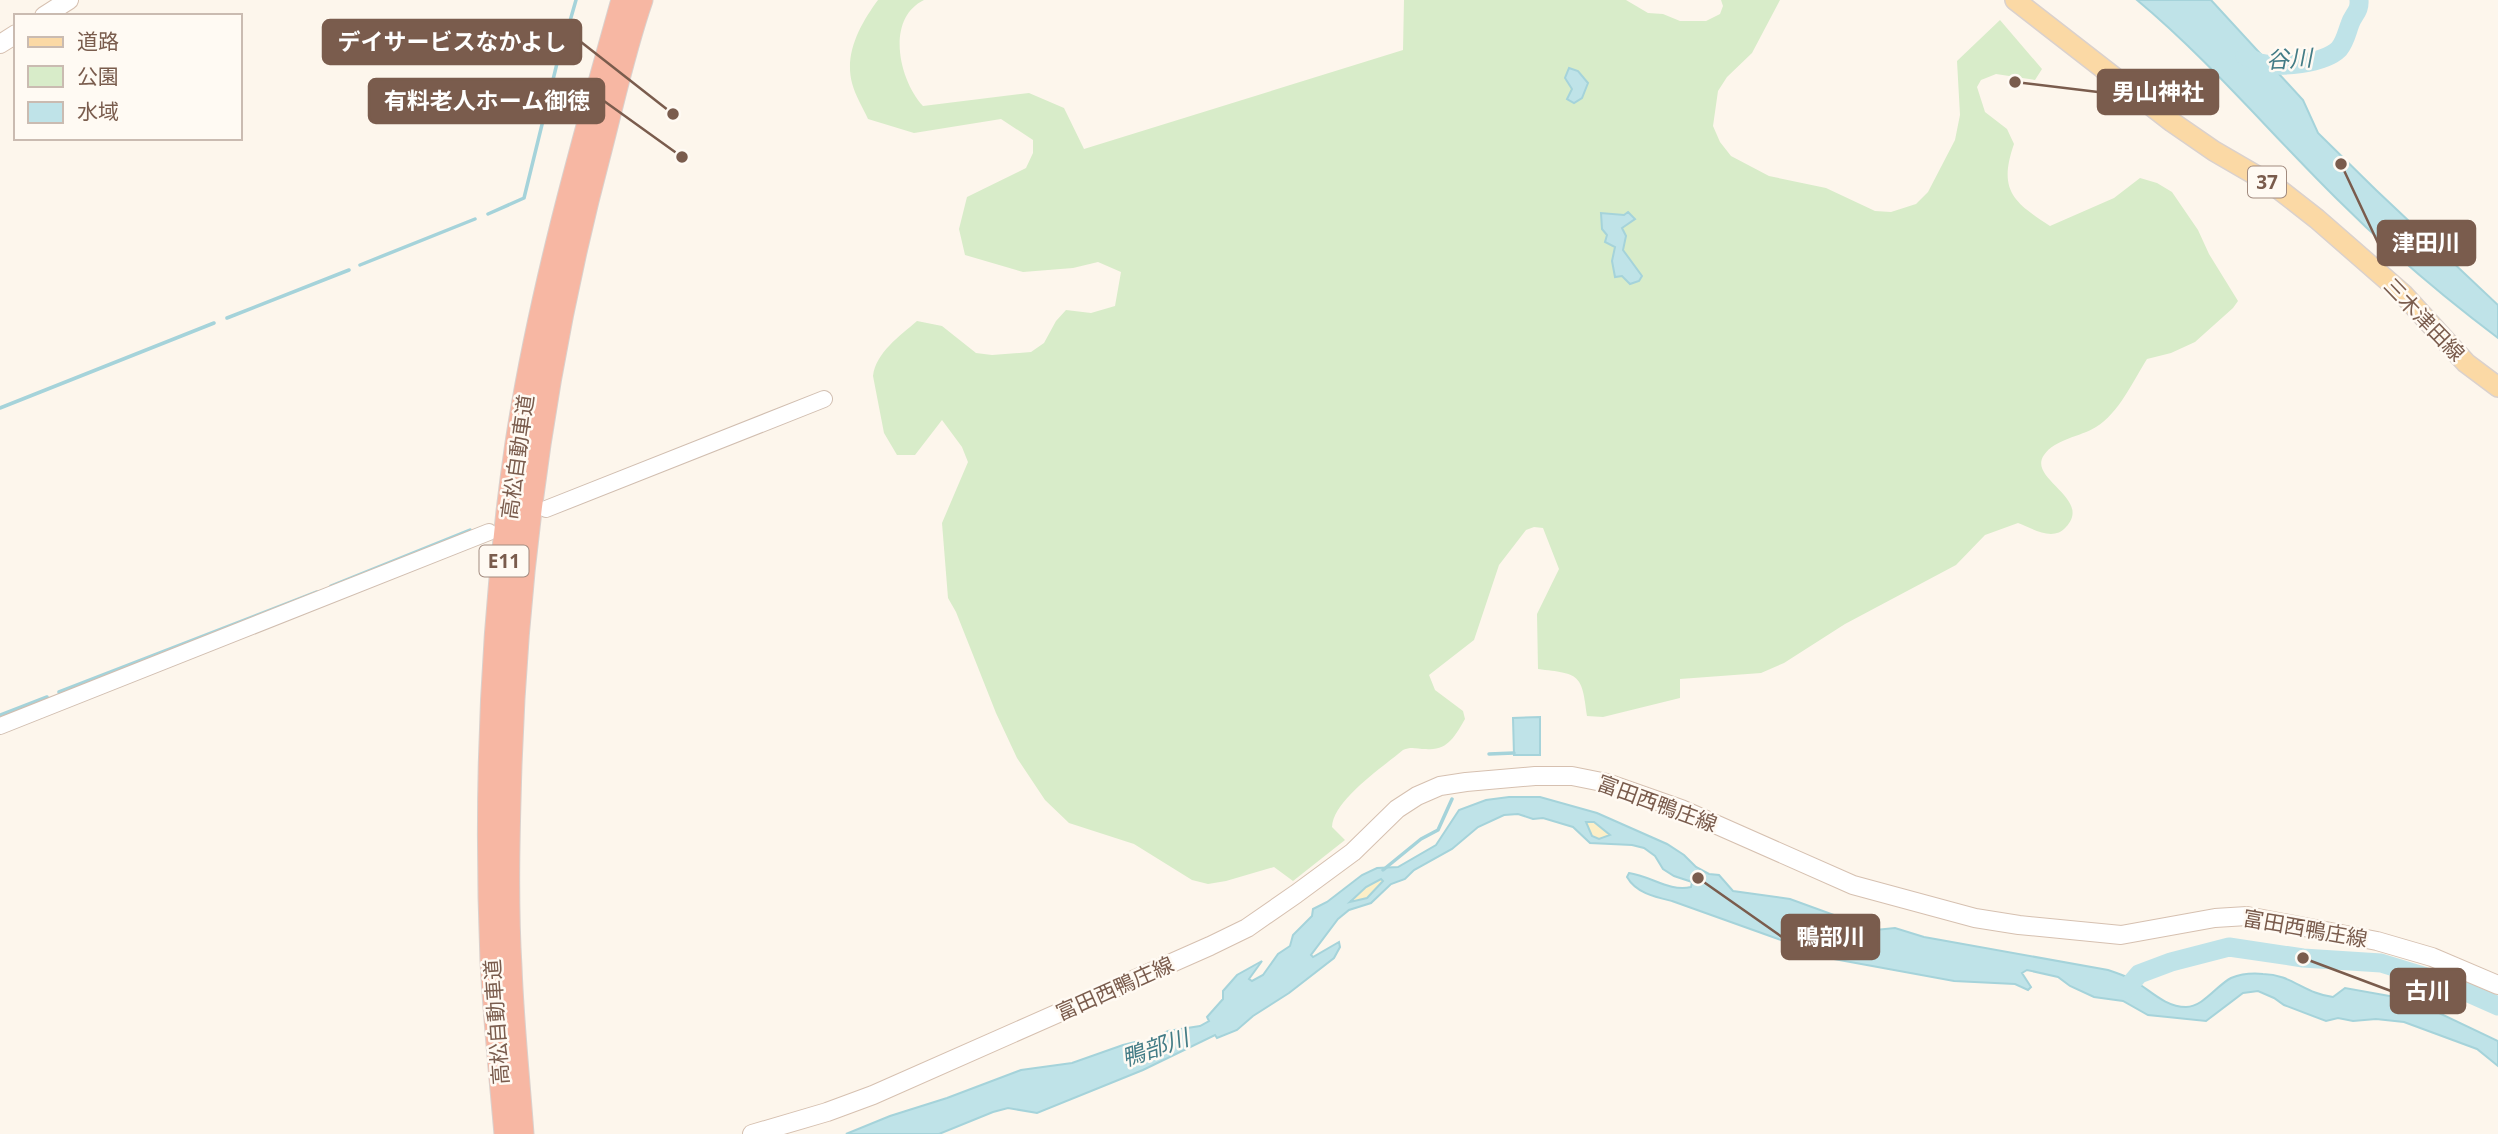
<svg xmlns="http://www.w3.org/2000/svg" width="2498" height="1134" viewBox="0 0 2498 1134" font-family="'Open Sans','Noto Sans JP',sans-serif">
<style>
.green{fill:#d8ecc9}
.sand{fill:#fcefc7}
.water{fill:#bfe3e8;stroke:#a5d3da;stroke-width:2;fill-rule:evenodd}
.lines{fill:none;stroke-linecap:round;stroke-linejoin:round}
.stream{stroke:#a5d3da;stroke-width:3.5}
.river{stroke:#bfe3e8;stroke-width:19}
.tertiary-casing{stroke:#d1beb0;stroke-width:18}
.secondary-casing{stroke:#d6c0b0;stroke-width:20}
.primary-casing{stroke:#dad1cd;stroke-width:22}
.motorway-casing{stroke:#dad1cd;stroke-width:25}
.tertiary{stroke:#fff;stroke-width:16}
.secondary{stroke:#fff;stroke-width:18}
.primary{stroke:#fbd9a5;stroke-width:19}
.motorway{stroke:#f7b7a3;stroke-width:23}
.labels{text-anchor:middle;stroke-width:5;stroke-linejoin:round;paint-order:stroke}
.shield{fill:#fffaf3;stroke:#a28b7f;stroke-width:2}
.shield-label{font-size:19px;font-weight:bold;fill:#7a5c4d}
.street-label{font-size:21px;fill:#7a5c4d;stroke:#fffaf3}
.water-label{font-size:23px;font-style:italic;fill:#437c86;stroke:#fffaf3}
.leader{fill:none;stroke:#7a5c4d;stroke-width:2.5}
.callout-dot{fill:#7a5c4d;stroke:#fffaf3;stroke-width:2.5}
.callout{fill:#7a5c4d;stroke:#7a5c4d;stroke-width:2.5}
.callout-label{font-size:23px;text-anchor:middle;font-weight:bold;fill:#fff}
</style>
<rect width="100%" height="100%" fill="#fdf6ec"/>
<path class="green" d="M 878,0 L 924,0 C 885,19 899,80 923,106 L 1029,93 L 1064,108 L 1084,149 L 1403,50 L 1404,0 L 1626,0 L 1648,13 L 1663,14 L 1680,21 L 1706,21 L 1720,14 L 1723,6 L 1721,0 L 1780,0 L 1752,53 L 1727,77 L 1718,91 L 1713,126 L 1720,142 L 1731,156 L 1769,176 L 1826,188 L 1875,211 L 1891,212 L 1916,204 L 1928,192 L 1955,140 L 1960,115 L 1957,61 L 2000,20 L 2042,69 L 2035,80 L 1996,74 L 1981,80 L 1977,87 L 1985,112 L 2007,129 L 2014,144 C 1998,190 2013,202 2050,226 L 2114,198 L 2140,178 L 2157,183 L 2172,192 L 2198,230 L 2209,254 L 2238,301 L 2233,308 L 2195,342 L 2171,353 L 2147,359 C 2133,381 2119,413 2096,427 C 2080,437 2055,439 2044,455 C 2027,479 2093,498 2066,527 C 2053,542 2034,529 2018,523 L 1985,535 L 1956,565 L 1845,624 L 1784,663 L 1761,673 L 1680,679 L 1680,698 L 1603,717 L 1587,716 C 1582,673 1579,674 1538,669 L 1537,614 L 1559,569 L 1543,528 L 1534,527 L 1526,530 L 1499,565 L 1474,640 L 1429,675 L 1435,690 L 1463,711 L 1465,719 C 1455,736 1448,751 1426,749 C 1416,749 1412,746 1403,750 C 1383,767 1333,800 1332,827 L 1345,840 L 1293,881 L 1274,867 L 1226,881 L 1208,884 L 1192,880 L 1134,844 L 1069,823 L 1045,800 L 1017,758 L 996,713 L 956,612 L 948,598 L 942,523 L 968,462 L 962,447 L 942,420 L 915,455 L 897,455 L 884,433 L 873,376 C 876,352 900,336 917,321 L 942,326 L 976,353 L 992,355 L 1031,352 L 1044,343 L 1056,321 L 1066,310 L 1091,313 L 1115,306 L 1121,272 L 1098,262 L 1073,268 L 1023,272 L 965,255 L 959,229 L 967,197 L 1026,168 L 1033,153 L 1033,140 L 1001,119 L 914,133 L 868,119 C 863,108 855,95 852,83 C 844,53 861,23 878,0 Z"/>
<path class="sand" d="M 1585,822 L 1594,822 L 1611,835 L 1599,839 L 1592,836 Z
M 1381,879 L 1383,881 L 1368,898 L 1348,903 L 1366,887 Z"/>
<path class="water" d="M 2137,0 L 2211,0 L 2303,100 L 2318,133 L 2376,190 L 2498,305 L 2498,338 C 2441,295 2387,249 2337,199 C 2270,133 2209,60 2137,0 Z
M 1569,68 L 1578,71 L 1588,83 L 1582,98 L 1574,103 L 1567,99 L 1572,89 L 1565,78 Z
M 1628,212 L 1635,219 L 1622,228 L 1626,236 L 1623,250 L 1642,276 L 1639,281 L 1630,284 L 1622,276 L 1615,277 L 1612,261 L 1615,247 L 1605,242 L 1607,235 L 1602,229 L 1601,213 L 1624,215 Z
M 1540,717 L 1540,755 L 1514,755 L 1513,718 Z
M 1509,797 L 1540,797 L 1597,813 L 1667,844 L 1684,855 L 1696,867 L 1709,874 L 1719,875 L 1733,891 L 1790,899 L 1875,930 L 1895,928 L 1924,937 L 2108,970 C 2117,973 2126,976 2133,980 C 2150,990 2165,1007 2186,1007 C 2203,1007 2217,985 2231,978 C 2241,974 2253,973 2263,974 C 2291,974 2305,994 2333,997 L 2345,988 L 2395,997 L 2439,1013 L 2498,1041 L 2498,1066 L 2477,1049 L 2404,1022 L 2376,1019 L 2353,1021 L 2338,1018 L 2326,1021 L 2284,1005 L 2274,998 L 2258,991 L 2243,993 L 2206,1021 L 2148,1015 L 2123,1001 L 2094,997 L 2070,986 L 2058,977 L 2027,970 L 2022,973 L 2031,987 L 2028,990 L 2015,984 L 1954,981 L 1834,959 L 1672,901 C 1655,897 1636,893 1627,877 L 1629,873 C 1651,876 1669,892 1691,887 L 1692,882 L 1674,876 L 1663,869 L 1655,856 L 1644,848 L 1632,845 L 1590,843 L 1573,827 L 1543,818 L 1533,819 L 1518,814 L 1504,815 L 1478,827 L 1452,849 L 1414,870 L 1405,879 L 1391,884 L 1371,903 L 1349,910 L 1338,919 L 1311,955 L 1313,957 L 1339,942 L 1340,947 L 1334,958 L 1289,993 L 1253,1016 L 1237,1030 L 1217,1038 L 1215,1035 L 1143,1070 L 1037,1113 L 1008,1108 L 993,1112 L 939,1134 L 846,1134 L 890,1116 L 947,1098 L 1021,1070 L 1072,1063 L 1123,1045 L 1139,1041 L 1147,1042 L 1168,1031 L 1200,1026 L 1209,1021 L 1207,1017 L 1223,999 L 1223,991 L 1237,975 L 1262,961 L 1249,979 L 1252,981 L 1263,975 L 1278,954 L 1290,946 L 1293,935 L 1312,916 L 1313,909 L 1327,902 L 1362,875 L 1377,868 L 1398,867 L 1436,845 L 1459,810 L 1486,800 ZM 1586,822 L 1594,822 L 1610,835 L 1599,839 L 1592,836 ZM 1381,879 L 1383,881 L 1367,898 L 1350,902 L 1366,887 Z"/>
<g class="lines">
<path class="stream" d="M 568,28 L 576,0
M 488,214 L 524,198 L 562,43
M 360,265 L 475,219
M 227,318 L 349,270
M 0,408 L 214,323
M 331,586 L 470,530
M 59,692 L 317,592
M 0,715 L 47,697
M 1489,754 L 1514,753
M 1383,870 L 1421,839 L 1438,830 L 1452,799"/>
<path class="river" d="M 2245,56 C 2250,58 2255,61 2260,63 C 2279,68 2324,64 2339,49 C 2345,42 2347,32 2350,24 C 2353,14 2360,12 2359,0
M 2127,988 L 2139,974 L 2171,962 L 2229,947 L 2303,958 L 2381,963 L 2446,983 L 2498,1006"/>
<defs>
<path id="tertiary" d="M 546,509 L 824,399
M 0,726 L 489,532"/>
<path id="secondary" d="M 44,16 L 69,0
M 0,44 L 16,34
M 752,1134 L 827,1112 L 873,1095 L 1210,946 L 1247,928 L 1296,894 L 1353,852 L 1397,809 L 1417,796 L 1440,786 L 1466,782 L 1535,776 L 1572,776 L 1607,783 L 1681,809 L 1853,885 L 1975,918 L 2019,925 L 2121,935 L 2215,918 L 2247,916 L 2377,941 L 2432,957 L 2498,985"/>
<path id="primary" d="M 2015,0 L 2172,122 L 2214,151 L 2276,187 L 2317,219 L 2403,294 L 2466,363 L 2498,387"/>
<path id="motorway" d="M 506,1134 C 501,1077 495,1019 492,961 C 485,789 492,614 517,443 C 540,293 582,146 623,0
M 522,1134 C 518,1078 512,1023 510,967 C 506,900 508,832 510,765 C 517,557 546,352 600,150 C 613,100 624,49 641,0"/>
</defs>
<use href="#tertiary" class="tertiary-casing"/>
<use href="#secondary" class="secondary-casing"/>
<use href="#primary" class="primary-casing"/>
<use href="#motorway" class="motorway-casing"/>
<use href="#tertiary" class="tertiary"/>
<use href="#secondary" class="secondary"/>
<use href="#primary" class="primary"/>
<use href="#motorway" class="motorway"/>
</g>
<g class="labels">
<g class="shield">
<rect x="2248" y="166.5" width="38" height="31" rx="5"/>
<rect x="479.5" y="545.5" width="49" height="31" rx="5"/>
</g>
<g class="shield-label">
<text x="2267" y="189">37</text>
<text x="504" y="568">E11</text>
</g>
<g class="street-label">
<text transform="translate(2424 320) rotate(46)" y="7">三木津田線</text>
<text transform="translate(518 457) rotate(-82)" y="7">高松自動車道</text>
<text transform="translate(1657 804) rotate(20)" y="7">富田西鴨庄線</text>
<text transform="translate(2305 929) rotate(10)" y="7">富田西鴨庄線</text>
<text transform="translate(1115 989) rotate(-24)" y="7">富田西鴨庄線</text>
<text transform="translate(497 1022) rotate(-94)" y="7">高松自動車道</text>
</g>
<g class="water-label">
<text transform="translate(2289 59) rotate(-3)" y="8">谷川</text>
<text transform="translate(1155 1048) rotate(-19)" y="8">鴨部川</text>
</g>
</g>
<path class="leader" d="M673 114L581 42M2015 82L2098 92M682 157L604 101M2341 164L2378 243M1698 878L1782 937M2303 958L2391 991"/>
<g class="callout-dot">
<circle cx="673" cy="114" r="7"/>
<circle cx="2015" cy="82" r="7"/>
<circle cx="682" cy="157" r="7"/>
<circle cx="2341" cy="164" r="7"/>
<circle cx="1698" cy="878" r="7"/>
<circle cx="2303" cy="958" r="7"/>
</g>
<g class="callout">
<rect x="323" y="20" width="258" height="44" rx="7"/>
<rect x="2098" y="70" width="120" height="44" rx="7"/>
<rect x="369" y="79" width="235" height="44" rx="7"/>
<rect x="2378" y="221" width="97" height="44" rx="7"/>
<rect x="1782" y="915" width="97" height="44" rx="7"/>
<rect x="2391" y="969" width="74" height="44" rx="7"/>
</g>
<g class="callout-label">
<text x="452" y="50">デイサービスなかよし</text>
<text x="2158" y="100">男山神社</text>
<text x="487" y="109">有料老人ホーム御徳</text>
<text x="2426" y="251">津田川</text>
<text x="1831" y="945">鴨部川</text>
<text x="2428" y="999">古川</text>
</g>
<rect x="14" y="14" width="228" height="126" fill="#fffaf3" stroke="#cabbb1" stroke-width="2"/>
<rect x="28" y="37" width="35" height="10" fill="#fbd9a5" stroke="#cabbb1" stroke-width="2"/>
<text x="77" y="49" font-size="21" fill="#7a5c4d">道路</text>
<rect x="28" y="66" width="35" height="21" fill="#d8ecc9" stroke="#cabbb1" stroke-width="2"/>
<text x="77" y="84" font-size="21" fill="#7a5c4d">公園</text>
<rect x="28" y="102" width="35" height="21" fill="#bfe3e8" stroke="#cabbb1" stroke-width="2"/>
<text x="77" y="119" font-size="21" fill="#7a5c4d">水域</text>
</svg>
